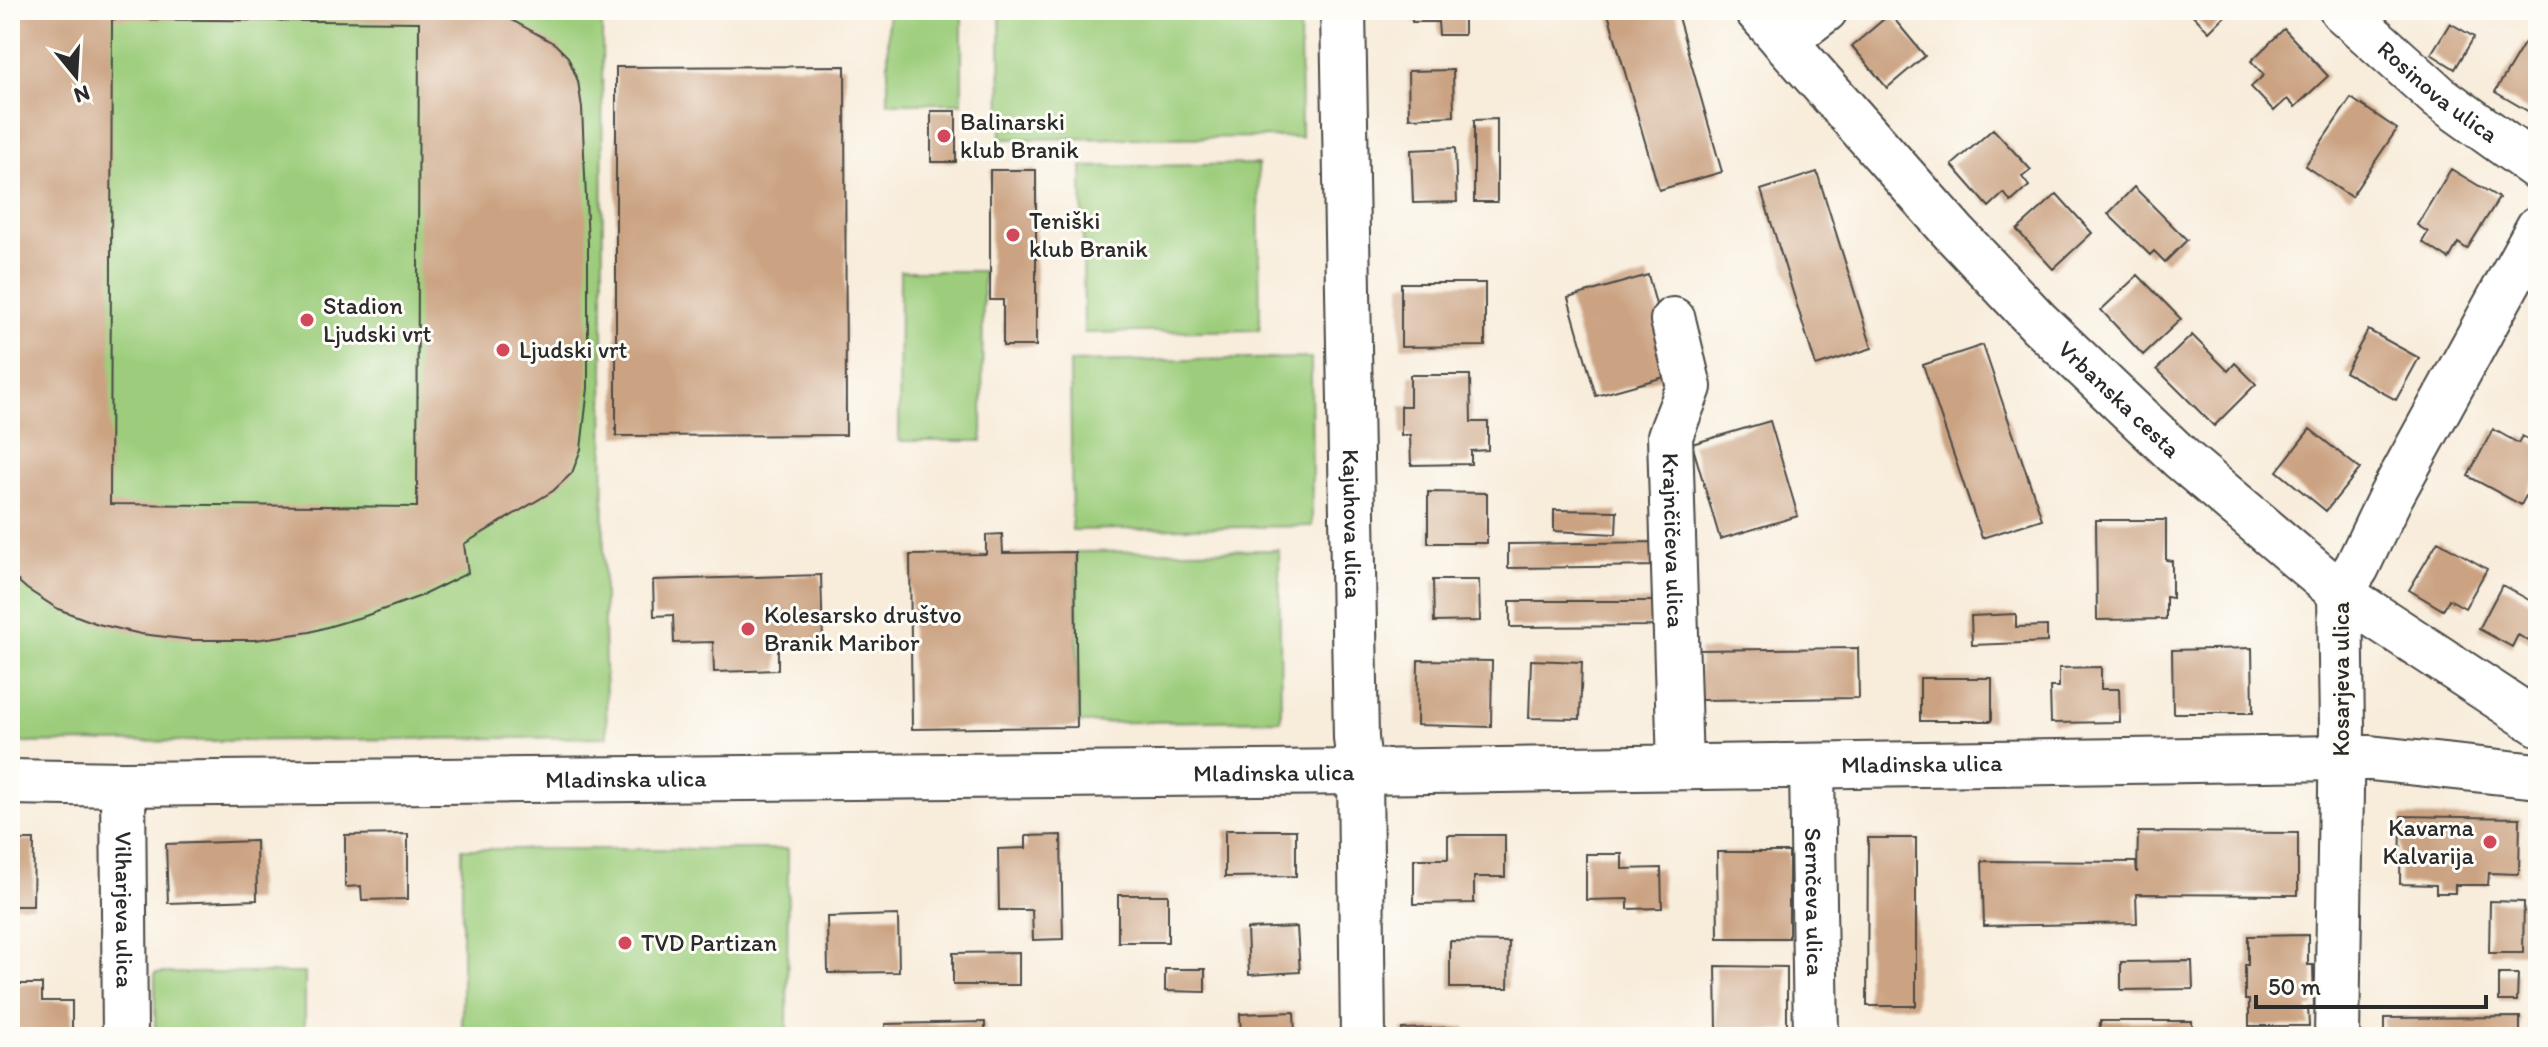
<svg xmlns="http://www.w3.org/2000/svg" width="2548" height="1047" viewBox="0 0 2548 1047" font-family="Itim,sans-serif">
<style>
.green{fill:#9dcd7c;stroke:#647c54;stroke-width:2}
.building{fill:#cba382;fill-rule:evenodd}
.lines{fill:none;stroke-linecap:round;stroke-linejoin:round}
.minor-casing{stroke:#4a4845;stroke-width:48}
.minor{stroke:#fff;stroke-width:44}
.poi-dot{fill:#d1495b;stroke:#fdfcf7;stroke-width:3}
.labels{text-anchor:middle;stroke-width:6;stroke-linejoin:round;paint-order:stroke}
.street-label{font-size:24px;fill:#2b2b2b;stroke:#fdfcf7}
.poi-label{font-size:24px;fill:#2b2b2b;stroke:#fdfcf7;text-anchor:start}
</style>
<rect width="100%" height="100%" fill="#fdfcf7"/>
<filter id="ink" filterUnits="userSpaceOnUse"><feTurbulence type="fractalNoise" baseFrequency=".0125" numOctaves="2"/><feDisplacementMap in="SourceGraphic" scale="16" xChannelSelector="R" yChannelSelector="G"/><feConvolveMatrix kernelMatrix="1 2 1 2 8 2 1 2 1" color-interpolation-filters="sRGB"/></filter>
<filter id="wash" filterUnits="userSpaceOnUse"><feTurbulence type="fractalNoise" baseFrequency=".006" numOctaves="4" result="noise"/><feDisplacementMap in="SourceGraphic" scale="32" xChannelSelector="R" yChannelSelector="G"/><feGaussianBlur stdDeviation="1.8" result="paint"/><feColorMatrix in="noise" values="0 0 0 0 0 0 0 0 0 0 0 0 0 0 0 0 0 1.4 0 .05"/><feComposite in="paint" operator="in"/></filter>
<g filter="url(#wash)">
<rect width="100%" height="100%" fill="#f8ecda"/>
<path class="green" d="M 10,10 L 602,10 L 604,631 L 607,737 L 10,743 Z
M 888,10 L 962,10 L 962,103 L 888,103 Z
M 1000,10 L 1300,10 L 1301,137 L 1001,139 Z
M 1258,164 L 1260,330 L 1084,333 L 1082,167 Z
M 900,271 L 983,271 L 982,441 L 899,441 Z
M 1311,358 L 1312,526 L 1072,530 L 1070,362 Z
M 1279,550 L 1281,720 L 1078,723 L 1076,552 Z
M 462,849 L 788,849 L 787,1037 L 462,1037 Z
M 155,973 L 305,973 L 305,1037 L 155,1037 Z"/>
<g id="blocks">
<path class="building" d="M 10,10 L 494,10 L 555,44 L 568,57 L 578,81 L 582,108 L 588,244 L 588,388 L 581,449 L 572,473 L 553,491 L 464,544 L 468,573 L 421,596 L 365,616 L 310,632 L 255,640 L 192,640 L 141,634 L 98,624 L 58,609 L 27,589 L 10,574 ZM 112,19 L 419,22 L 417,507 L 110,504 Z
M 1412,10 L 1464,10 L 1464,35 L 1439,35 L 1438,22 L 1412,22 Z
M 1607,10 L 1676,10 L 1722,172 L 1659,190 Z
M 2188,10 L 2231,10 L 2209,32 Z
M 1890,14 L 1925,56 L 1887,88 L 1852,46 Z
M 2450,23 L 2474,37 L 2455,69 L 2431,54 Z
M 2284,29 L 2328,76 L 2295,107 L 2287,99 L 2274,111 L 2251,87 L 2264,75 L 2251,61 Z
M 2525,42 L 2538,49 L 2538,117 L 2495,92 Z
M 845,66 L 846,435 L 616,436 L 616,67 Z
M 1453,70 L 1454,116 L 1409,118 L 1408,71 Z
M 2351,98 L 2397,129 L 2351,197 L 2305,166 Z
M 931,111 L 956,111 L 956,162 L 931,162 Z
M 1497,119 L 1497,202 L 1474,202 L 1474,120 Z
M 1993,129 L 2031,170 L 2022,177 L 2029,186 L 2011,202 L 2004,193 L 1989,207 L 1952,165 Z
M 1455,148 L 1457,202 L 1413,203 L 1411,150 Z
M 2451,169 L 2499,198 L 2467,249 L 2458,243 L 2449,259 L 2422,242 L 2428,232 L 2417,225 Z
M 990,170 L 1036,170 L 1036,346 L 1003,346 L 1003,300 L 990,300 Z
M 1817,172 L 1872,348 L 1816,366 L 1761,190 Z
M 2134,187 L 2187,240 L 2165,262 L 2154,251 L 2150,255 L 2108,214 Z
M 2057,194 L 2092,233 L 2053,269 L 2017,230 Z
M 1648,275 L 1675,374 L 1596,396 L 1568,298 Z
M 2138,275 L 2181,319 L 2143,355 L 2101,310 Z
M 1401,283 L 1485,283 L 1485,346 L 1401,347 Z
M 2368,330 L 2419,358 L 2396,400 L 2345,372 Z
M 2192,335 L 2228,371 L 2235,363 L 2256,384 L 2214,426 L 2157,369 Z
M 1983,345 L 2042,519 L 1982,538 L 1923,365 Z
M 1410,375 L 1470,375 L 1471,422 L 1488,422 L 1488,450 L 1471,451 L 1471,464 L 1411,465 L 1410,435 L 1401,435 L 1401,406 L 1410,406 Z
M 1770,421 L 1798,516 L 1720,539 L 1692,444 Z
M 2310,429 L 2360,469 L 2326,511 L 2277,471 Z
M 2493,429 L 2518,443 L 2522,436 L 2538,445 L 2538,474 L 2521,505 L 2468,476 Z
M 1428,492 L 1487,493 L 1487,543 L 1428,543 Z
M 1554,510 L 1617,511 L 1616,534 L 1554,531 Z
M 2096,520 L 2166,520 L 2166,560 L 2172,561 L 2172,598 L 2166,597 L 2166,619 L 2097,620 Z
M 1002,534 L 1003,553 L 1075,552 L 1077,727 L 912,729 L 910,555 L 986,554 L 986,535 Z
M 2438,541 L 2487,569 L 2465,608 L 2449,599 L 2443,610 L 2409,590 Z
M 1660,542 L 1660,566 L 1508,568 L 1508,544 Z
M 821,575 L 823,643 L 778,645 L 778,670 L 714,672 L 713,642 L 674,643 L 673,615 L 654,616 L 653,580 Z
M 1433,580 L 1479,580 L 1480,621 L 1434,622 Z
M 2502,585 L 2538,605 L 2538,632 L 2532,643 L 2518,635 L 2512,647 L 2479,629 Z
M 1510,601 L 1659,601 L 1659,626 L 1510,627 Z
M 2016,614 L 2016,627 L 2047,626 L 2047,642 L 1972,645 L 1971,616 Z
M 1858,648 L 1859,698 L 1700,700 L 1699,650 Z
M 2252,648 L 2253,713 L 2173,713 L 2172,650 Z
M 1418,660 L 1492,661 L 1491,727 L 1417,725 Z
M 1531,660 L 1582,662 L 1580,719 L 1529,718 Z
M 2101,667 L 2101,689 L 2119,689 L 2120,722 L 2051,723 L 2050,687 L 2059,687 L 2059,668 Z
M 1920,678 L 1992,678 L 1992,721 L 1920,721 Z
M 2401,816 L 2520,818 L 2519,874 L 2489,873 L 2488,885 L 2455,885 L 2455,893 L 2436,893 L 2436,885 L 2400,884 Z
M 1225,830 L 1296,830 L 1296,876 L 1225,877 Z
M 2138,832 L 2298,833 L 2298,895 L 2136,894 L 2137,923 L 1984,926 L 1982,861 L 2136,862 L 2137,873 Z
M 408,834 L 408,899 L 362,900 L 361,886 L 345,887 L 345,835 Z
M 1061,835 L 1063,939 L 1033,940 L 1032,910 L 999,910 L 998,849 L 1026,848 L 1026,836 Z
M 1448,835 L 1505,835 L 1505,877 L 1474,877 L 1474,903 L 1414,904 L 1414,859 L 1448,859 Z
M 1868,838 L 1916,838 L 1916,1006 L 1867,1006 Z
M 10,840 L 34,840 L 33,906 L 10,906 Z
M 256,841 L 257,900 L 168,903 L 166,844 Z
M 1717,852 L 1789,852 L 1789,938 L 1718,938 Z
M 1586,854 L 1622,854 L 1622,869 L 1661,868 L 1662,908 L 1628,909 L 1628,899 L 1586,900 Z
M 1118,895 L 1168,895 L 1168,942 L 1118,942 Z
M 2490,901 L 2524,902 L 2523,953 L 2489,953 Z
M 898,915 L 899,972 L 828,973 L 827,917 Z
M 1297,927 L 1300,972 L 1249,975 L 1247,929 Z
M 2308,935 L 2308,965 L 2313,965 L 2314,1007 L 2308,1007 L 2309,1026 L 2249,1026 L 2249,1000 L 2245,1000 L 2245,965 L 2248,965 L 2248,936 Z
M 1450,941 L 1509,942 L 1508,988 L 1450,988 Z
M 1019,952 L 1019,985 L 953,985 L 953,953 Z
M 2192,961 L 2193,989 L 2121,990 L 2121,962 Z
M 1716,966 L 1787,967 L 1787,1031 L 1717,1031 Z
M 1165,969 L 1205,969 L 1205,992 L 1165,991 Z
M 2499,974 L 2518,974 L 2517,1001 L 2499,1001 Z
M 10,984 L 42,984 L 42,1001 L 72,1001 L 72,1037 L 10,1037 Z
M 1294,1012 L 1295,1037 L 1241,1037 L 1240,1014 Z
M 2520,1017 L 2520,1037 L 2384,1037 L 2384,1018 Z
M 2100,1021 L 2192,1021 L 2192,1037 L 2100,1037 Z
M 985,1022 L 985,1037 L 886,1037 L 885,1024 Z
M 1465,1027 L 1465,1037 L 1402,1037 L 1402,1029 Z"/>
</g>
</g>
<g filter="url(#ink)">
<use href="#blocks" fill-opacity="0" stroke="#4a4845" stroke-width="2"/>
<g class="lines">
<defs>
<g id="minor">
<path id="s1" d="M 1343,10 L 1356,738 L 1360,772 L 1363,1037"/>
<path id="s2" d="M 1757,10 L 1954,233 L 2039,323 L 2182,459 L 2340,593 L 2538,723"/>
<path id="s3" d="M 2342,10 L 2439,97 L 2538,168"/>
<path d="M 1784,41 L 1825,10"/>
<path id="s4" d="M 1673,320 L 1689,387 L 1670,436 L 1680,767"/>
<path id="s5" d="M 1812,766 L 1816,1037"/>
<path id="s6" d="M 10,782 L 123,784 L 1360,772 L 2340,758 L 2370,758 L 2538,776"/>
<path id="s7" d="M 123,784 L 125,1037"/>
<path d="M 2337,1037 L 2342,728 L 2340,593 L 2357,567 L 2391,496 L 2538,228"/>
</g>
</defs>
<use href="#minor" class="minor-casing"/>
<use href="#minor" class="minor"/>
</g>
</g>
<g class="poi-dot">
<circle cx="944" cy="136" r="8"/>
<circle cx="1013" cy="235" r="8"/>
<circle cx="307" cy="320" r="8"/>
<circle cx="503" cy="350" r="8"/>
<circle cx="748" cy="629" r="8"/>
<circle cx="2490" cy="842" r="8"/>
<circle cx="625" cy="943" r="8"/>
</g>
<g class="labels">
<g class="street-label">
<text dy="8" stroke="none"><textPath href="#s3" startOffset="126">Rosinova ulica</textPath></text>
<text dy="8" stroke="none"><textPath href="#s2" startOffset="532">Vrbanska cesta</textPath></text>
<text dy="8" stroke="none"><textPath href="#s1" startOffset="514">Kajuhova ulica</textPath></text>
<text dy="8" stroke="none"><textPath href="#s4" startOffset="226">Krajnčičeva ulica</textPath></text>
<text transform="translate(2341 679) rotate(-90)" y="8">Kosarjeva ulica</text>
<text dy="8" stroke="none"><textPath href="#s6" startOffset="1912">Mladinska ulica</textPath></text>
<text dy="8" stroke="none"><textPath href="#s6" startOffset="1264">Mladinska ulica</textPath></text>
<text dy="8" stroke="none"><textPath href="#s6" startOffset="616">Mladinska ulica</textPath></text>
<text dy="8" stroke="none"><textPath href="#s5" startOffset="136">Sernčeva ulica</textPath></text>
<text dy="8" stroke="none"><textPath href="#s7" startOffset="126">Vilharjeva ulica</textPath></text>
</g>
<g class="poi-label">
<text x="960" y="130">Balinarski<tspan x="960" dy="28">klub Branik</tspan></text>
<text x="1029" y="229">Teniški<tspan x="1029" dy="28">klub Branik</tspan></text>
<text x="323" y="314">Stadion<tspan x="323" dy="28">Ljudski vrt</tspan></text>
<text x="519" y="358">Ljudski vrt</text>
<text x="764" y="623">Kolesarsko društvo<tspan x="764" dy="28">Branik Maribor</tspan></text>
<text x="2474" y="836" text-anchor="end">Kavarna<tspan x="2474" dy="28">Kalvarija</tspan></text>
<text x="641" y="951">TVD Partizan</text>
</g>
</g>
<rect width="2548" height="1047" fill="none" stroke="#fdfcf7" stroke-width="40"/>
<g transform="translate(76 76) rotate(162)" stroke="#fdfcf7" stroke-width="6" paint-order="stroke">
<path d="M0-6L14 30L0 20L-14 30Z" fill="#2b2b2b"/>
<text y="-12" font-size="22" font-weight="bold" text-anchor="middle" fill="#2b2b2b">N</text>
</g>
<path d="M2256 995v12h230v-12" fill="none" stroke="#2b2b2b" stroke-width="4"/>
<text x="2268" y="995" font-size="24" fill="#2b2b2b" stroke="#fdfcf7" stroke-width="6" paint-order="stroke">50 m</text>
</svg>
